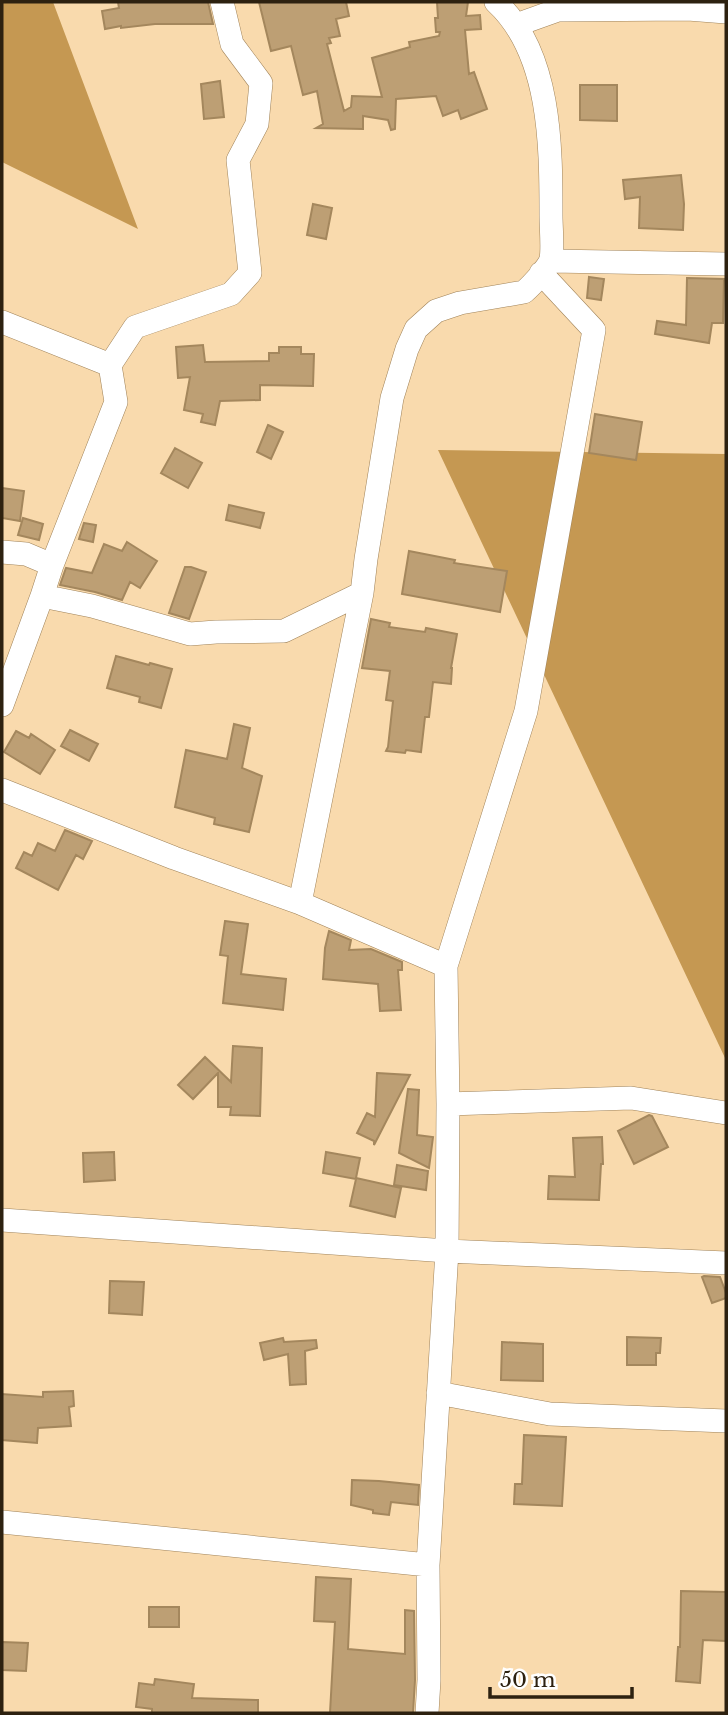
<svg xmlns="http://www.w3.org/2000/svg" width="728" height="1715" viewBox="0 0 728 1715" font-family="'Libre Baskerville',serif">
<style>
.forest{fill:#c59852}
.building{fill:#bd9f74;stroke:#a4875d;stroke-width:2}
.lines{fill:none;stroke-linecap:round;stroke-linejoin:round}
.minor-casing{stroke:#a08359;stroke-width:24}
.minor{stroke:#fff;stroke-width:23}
</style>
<rect width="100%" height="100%" fill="#f9daad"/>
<path class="forest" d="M 2,2 L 53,2 L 138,229 L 2,162 Z
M 438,450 L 726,454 L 726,1060 Z"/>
<path class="building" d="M 118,2 L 208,2 L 213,24 L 155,24 L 121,28 L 121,26 L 105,29 L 102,11 L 119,8 Z
M 259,2 L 346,2 L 349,16 L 336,19 L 340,36 L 329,38 L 331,43 L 327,44 L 344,111 L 351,107 L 352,96 L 382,97 L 372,58 L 410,47 L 409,42 L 439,36 L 440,32 L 436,32 L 435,18 L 438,18 L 437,2 L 468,2 L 466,16 L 480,15 L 481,29 L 465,30 L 469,74 L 474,72 L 487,109 L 461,119 L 458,110 L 443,116 L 436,96 L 396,99 L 395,129 L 391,130 L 388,120 L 363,116 L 363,129 L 316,128 L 323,124 L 317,91 L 303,95 L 291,46 L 271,51 Z
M 220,81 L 224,117 L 204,119 L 201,84 Z
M 580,85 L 617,85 L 617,121 L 580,120 Z
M 681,175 L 684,204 L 683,230 L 639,228 L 640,197 L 625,199 L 623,180 Z
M 313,204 L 332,208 L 326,239 L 307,235 Z
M 589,277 L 604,279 L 601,300 L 587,298 Z
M 687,278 L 724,279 L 723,323 L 712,323 L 709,343 L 655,334 L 657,321 L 686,325 Z
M 203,345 L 205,362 L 269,361 L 269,353 L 279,353 L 279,347 L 301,347 L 301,354 L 314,354 L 313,386 L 260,385 L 260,400 L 220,401 L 215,425 L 201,422 L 203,414 L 184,410 L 190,377 L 178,378 L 176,347 Z
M 595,414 L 642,422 L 636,460 L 589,453 Z
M 268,425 L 283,432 L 271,459 L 257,452 Z
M 175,448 L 202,463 L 188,488 L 161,473 Z
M 2,488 L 24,491 L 20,521 L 2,518 Z
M 229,505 L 264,513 L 260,528 L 226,520 Z
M 23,518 L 43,524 L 39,540 L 18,535 Z
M 84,523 L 96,525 L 93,542 L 79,539 Z
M 127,542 L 157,561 L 140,588 L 130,582 L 122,600 L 95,592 L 60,585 L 66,568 L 92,573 L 104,544 L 122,551 Z
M 409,551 L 455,560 L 454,563 L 507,571 L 500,612 L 402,594 Z
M 185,567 L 191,567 L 206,572 L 189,619 L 169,613 Z
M 371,619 L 390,623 L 389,627 L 425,632 L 426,628 L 457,634 L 451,668 L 452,668 L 451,684 L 433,682 L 429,717 L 425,717 L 421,752 L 406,750 L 405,753 L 386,751 L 388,747 L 393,701 L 386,700 L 390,671 L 362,668 Z
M 116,656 L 149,665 L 150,663 L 172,669 L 161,708 L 139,702 L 140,697 L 107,688 Z
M 234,724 L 250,728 L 242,768 L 262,776 L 249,832 L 214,824 L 215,818 L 175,807 L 186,750 L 227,759 Z
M 70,730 L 98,744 L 89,761 L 61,746 Z
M 16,731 L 29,738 L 31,734 L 55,750 L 40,774 L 4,752 Z
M 65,830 L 92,841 L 83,859 L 76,855 L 58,890 L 16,868 L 24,852 L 32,856 L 38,843 L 55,851 Z
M 225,921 L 248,924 L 241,974 L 286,979 L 283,1010 L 223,1003 L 228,956 L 220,955 Z
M 329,931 L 351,940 L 349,950 L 371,949 L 402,962 L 402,970 L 398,970 L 401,1010 L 380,1011 L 378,984 L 323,979 L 325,948 Z
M 233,1046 L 262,1048 L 260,1116 L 230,1115 L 231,1107 L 218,1107 L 218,1073 L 193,1099 L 178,1085 L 205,1057 L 231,1082 Z
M 377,1073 L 410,1075 L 374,1145 L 374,1141 L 357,1133 L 367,1113 L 375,1117 Z
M 408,1089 L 419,1090 L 417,1135 L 433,1137 L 429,1168 L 399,1153 Z
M 649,1115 L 652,1116 L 668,1147 L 634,1164 L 618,1131 Z
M 602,1137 L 603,1164 L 601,1164 L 599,1200 L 548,1199 L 549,1176 L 575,1177 L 573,1138 Z
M 114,1152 L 115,1180 L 84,1182 L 83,1153 Z
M 326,1152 L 360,1158 L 356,1178 L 401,1188 L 395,1217 L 350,1206 L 356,1179 L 323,1173 Z
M 397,1165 L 428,1171 L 426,1190 L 394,1185 Z
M 704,1276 L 720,1277 L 726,1293 L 726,1298 L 712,1303 L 702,1277 Z
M 110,1281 L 144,1282 L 142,1315 L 109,1313 Z
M 627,1337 L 661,1338 L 660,1353 L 656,1353 L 656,1365 L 627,1365 Z
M 283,1338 L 284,1342 L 316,1340 L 317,1348 L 305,1351 L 306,1384 L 290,1385 L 288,1354 L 264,1360 L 260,1343 Z
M 502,1342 L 543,1344 L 543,1381 L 501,1380 Z
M 73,1391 L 74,1406 L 69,1407 L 71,1426 L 38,1428 L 37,1443 L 2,1440 L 2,1394 L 43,1397 L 43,1392 Z
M 524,1435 L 566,1437 L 562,1506 L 514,1504 L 515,1484 L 522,1484 Z
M 352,1480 L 379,1481 L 419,1485 L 418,1505 L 391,1502 L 389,1515 L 373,1513 L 373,1510 L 351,1505 Z
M 316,1577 L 351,1579 L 348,1649 L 405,1654 L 405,1610 L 414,1611 L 415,1680 L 413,1713 L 330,1713 L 335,1622 L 314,1621 Z
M 681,1591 L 726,1592 L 726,1641 L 703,1640 L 700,1683 L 676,1681 L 678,1647 L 680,1647 Z
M 149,1607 L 179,1607 L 179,1627 L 149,1627 Z
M 2,1642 L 28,1643 L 26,1671 L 2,1670 Z
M 155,1679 L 194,1684 L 192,1698 L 258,1700 L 258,1713 L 152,1713 L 152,1709 L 136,1707 L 139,1683 L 154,1685 Z"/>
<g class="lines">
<defs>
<path id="minor" d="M 516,25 L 558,10 L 688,9 L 726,12
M 551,261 L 726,264
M 2,322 L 110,365
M 2,552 L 26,554 L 52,565 L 42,596 L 92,606 L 190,634 L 216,632 L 284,631 L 362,593 L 366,559 L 392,398 L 407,349 L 416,329 L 436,311 L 460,303 L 524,292 C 531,286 549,267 551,259 C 553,249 551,227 551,216 C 551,145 551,53 496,2
M 52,565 L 116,402 L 110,365 L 135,327 L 231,294 L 250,273 L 238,160 L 257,124 L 261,83 L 232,44 L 222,2
M 362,593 L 300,903 L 446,966
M 2,705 L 42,596
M 2,790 L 174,858 L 300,903
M 448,1104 L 631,1098 L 726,1113
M 2,1220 L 447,1251 L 726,1263
M 438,1393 L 550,1414 L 726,1421
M 2,1522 L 428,1565
M 427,1713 L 429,1680 L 428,1565 L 447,1251 L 448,1104 L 446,966 L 526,711 L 594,330 L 541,273"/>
</defs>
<use href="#minor" class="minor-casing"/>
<use href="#minor" class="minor"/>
</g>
<rect width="728" height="1715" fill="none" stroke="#2d2110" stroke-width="7"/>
<path d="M490 1687v10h142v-10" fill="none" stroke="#2d2110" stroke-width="3.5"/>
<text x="500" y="1687" font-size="21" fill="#2d2110" stroke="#ffffff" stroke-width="5" paint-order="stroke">50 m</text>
</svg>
